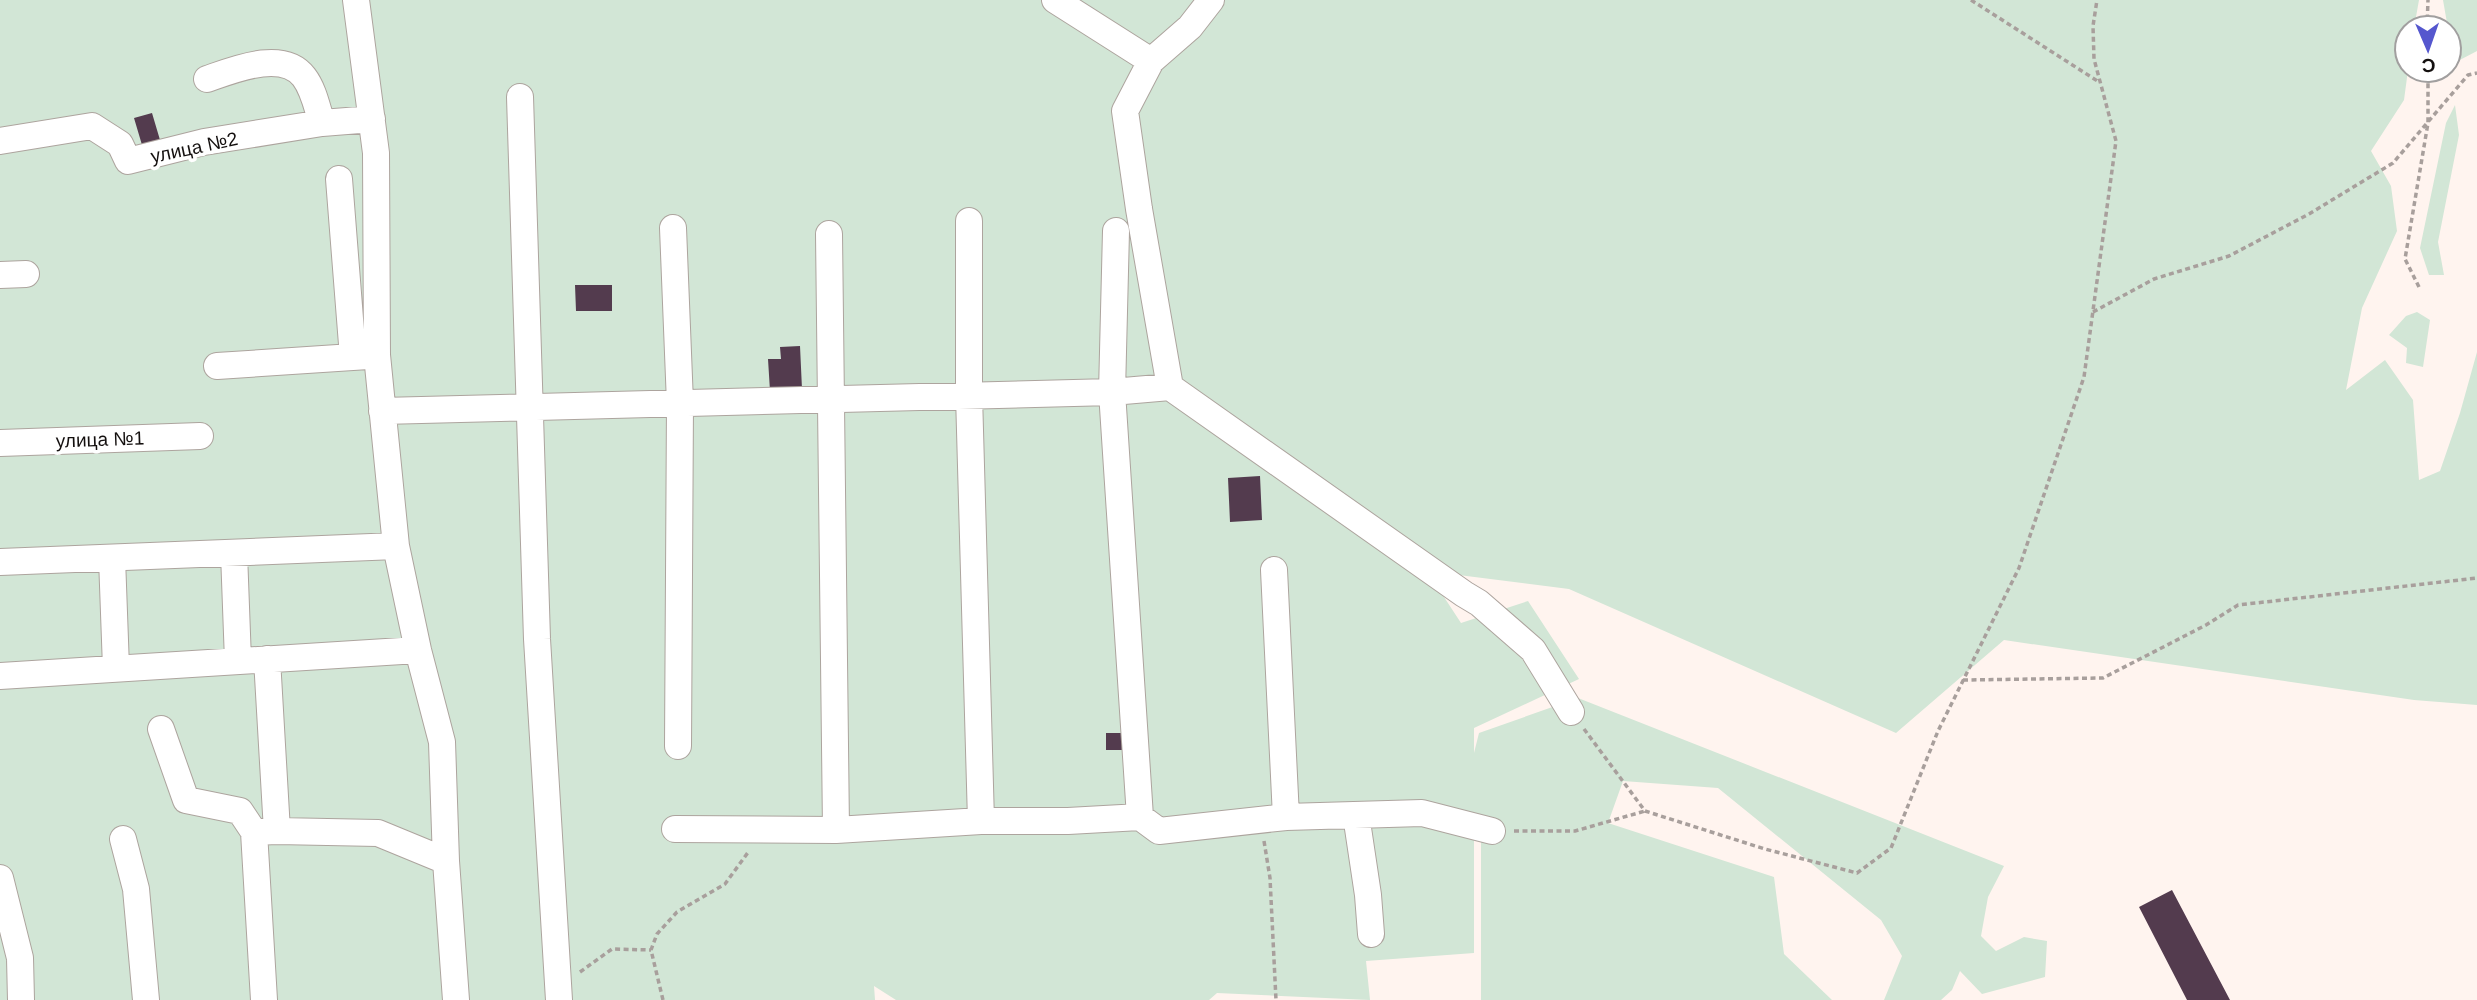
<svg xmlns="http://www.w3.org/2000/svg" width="2477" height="1000" viewBox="0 0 2477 1000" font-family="Helvetica,sans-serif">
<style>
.green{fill:#d2e6d6}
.building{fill:#533b4e}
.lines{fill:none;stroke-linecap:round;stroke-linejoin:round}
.minor-casing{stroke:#ada49e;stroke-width:28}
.path{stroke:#a89f9c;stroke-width:3.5;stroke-dasharray:5 3.5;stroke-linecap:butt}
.minor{stroke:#fff;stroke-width:26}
.labels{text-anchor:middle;stroke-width:7;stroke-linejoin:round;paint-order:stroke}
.street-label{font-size:19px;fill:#14100f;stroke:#fff}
</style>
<rect width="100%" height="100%" fill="#fff4ef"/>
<path class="green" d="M 0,0 L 2419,0 L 2414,28 L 2407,28 L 2408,70 L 2404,100 L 2371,151 L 2391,186 L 2397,231 L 2362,308 L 2346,390 L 2385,360 L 2413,400 L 2419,480 L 2440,471 L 2460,413 L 2477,352 L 2477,705 L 2414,700 L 2004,640 L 1896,733 L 1569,589 L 1427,571 L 1461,623 L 1528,601 L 1579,679 L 1474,728 L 1474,753 L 1479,733 L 1578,698 L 2004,866 L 1988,897 L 1981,936 L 1996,951 L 2024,937 L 2047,941 L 2045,977 L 1982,994 L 1960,971 L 1952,990 L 1941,1000 L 1884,1000 L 1902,956 L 1881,920 L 1718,788 L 1623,781 L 1608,823 L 1774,877 L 1784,954 L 1832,1000 L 1481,1000 L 1481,837 L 1474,832 L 1474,953 L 1366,961 L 1370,1000 L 1217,993 L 1209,1000 L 896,1000 L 874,986 L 875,1000 L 0,1000 Z
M 2443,0 L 2477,0 L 2477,51 L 2454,63 Z
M 2455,105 L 2459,135 L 2438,242 L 2444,275 L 2429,275 L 2420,248 L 2446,123 Z
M 2417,312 L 2430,320 L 2423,367 L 2406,363 L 2407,348 L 2389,335 L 2406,316 Z"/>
<path class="building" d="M 152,113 L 160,140 L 142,145 L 134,118 Z
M 575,285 L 612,285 L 612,311 L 576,311 Z
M 800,346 L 802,389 L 770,391 L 768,359 L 781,359 L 780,347 Z
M 1260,476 L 1262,520 L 1230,522 L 1228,478 Z
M 1106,733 L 1130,733 L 1130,750 L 1106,750 Z
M 2172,890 L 2230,1000 L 2187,1000 L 2139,907 Z"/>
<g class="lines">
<defs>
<path id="minor" d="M 356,0 L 376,153 L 377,355 L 396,546 L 418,650 L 442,742 L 446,861 L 456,1000
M 1055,0 L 1151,61
M 1211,0 L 1190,27 L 1151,61 L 1125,111 L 1139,209 L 1170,387 L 1464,594 L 1479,603 L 1533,650 L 1571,712
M 207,79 C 233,70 283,49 304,77 C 314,90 317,108 322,123
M 520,97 L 537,639 L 559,1000
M 0,141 L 92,126 L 120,144 L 128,161 L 204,142 L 322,123 L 372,119
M 339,179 L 353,357
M 969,221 L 969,395 L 981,821
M 673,228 L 680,403 L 678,746
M 1116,231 L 1112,392 L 1140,817 L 1159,831 L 1286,817 L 1422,813 L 1492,831
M 829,234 L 836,830
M 0,275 L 26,274
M 217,366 L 368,356
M 382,411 L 1112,392 L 1170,387
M 0,443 L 200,436
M 234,553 L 238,661
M 112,558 L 116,668
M 0,562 L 396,546
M 1274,570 L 1286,817
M 267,659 L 277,831
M 0,676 L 418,650
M 161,729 L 186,800 L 240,811 L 254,832 L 264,1000
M 1356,815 L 1368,895 L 1371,934
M 675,829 L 836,830 L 981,821 L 1068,821 L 1140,817
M 254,832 L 277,831 L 378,833 L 446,861
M 123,839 L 136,889 L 146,1000
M 0,878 L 20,958 L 21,1000"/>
</defs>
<use href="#minor" class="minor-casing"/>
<path class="path" d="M 1971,0 L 2099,82
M 2427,28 L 2428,0
M 2419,287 L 2405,259 L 2428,123 L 2428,70
M 2093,312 L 2154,279 L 2229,256 L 2309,214 L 2393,163 L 2468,75 L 2477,73
M 1963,680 L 2103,678 L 2206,625 L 2238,605 L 2477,578
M 1584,729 L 1645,811 L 1765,849 L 1857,873 L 1891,848 L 1938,731 L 2019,568 L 2084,377 L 2116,141 L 2094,59 L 2093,26 L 2097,0
M 1514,831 L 1575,831 L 1645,811
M 1264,841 L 1270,878 L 1276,1000
M 580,972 L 612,949 L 651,950
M 663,1000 L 651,950 L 657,934 L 677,912 L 725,884 L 749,851"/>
<use href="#minor" class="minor"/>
</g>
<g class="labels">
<g class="street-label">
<text transform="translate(194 147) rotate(-12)" y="7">улица №2</text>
<text transform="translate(100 439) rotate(-2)" y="7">улица №1</text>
</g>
</g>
<g transform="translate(2428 49) rotate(178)"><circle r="33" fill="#ffffff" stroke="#a19f9f" stroke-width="2"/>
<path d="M0-5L12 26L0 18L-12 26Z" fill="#5557ce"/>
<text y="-10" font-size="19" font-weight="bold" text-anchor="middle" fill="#14100f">С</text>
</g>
</svg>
